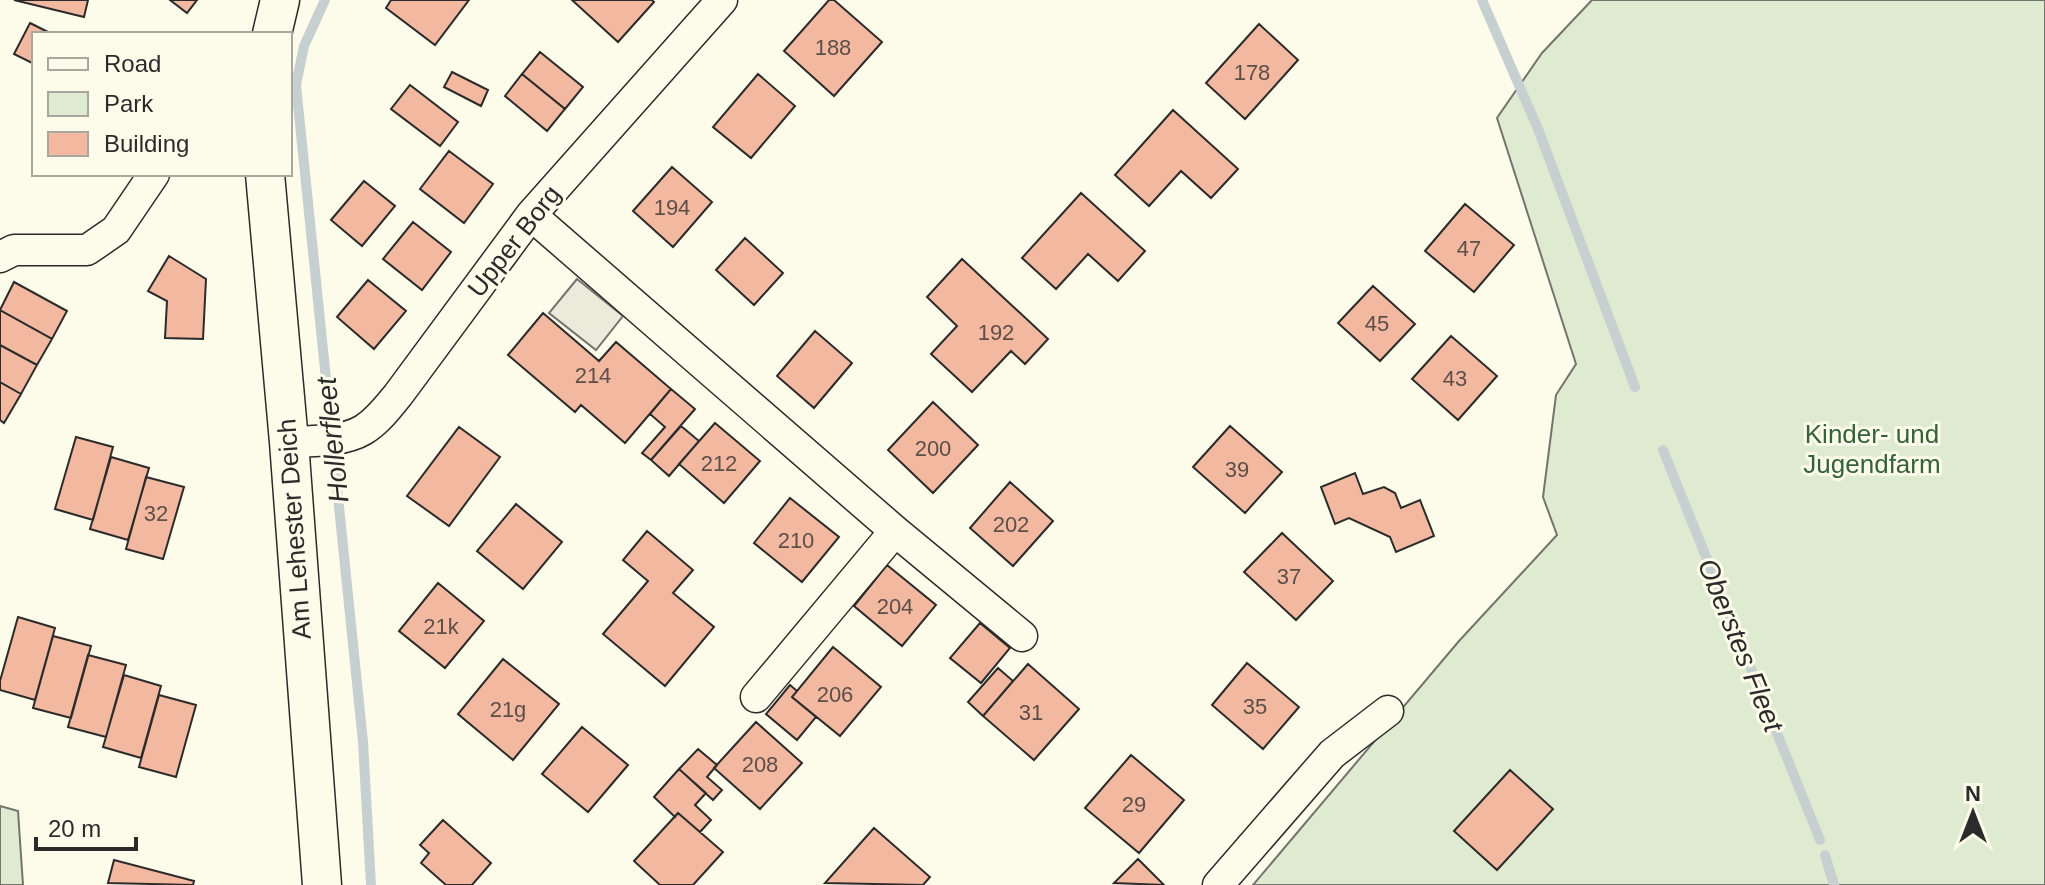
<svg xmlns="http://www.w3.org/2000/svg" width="2045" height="885" viewBox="0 0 2045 885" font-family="Helvetica,sans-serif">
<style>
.green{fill:#deebd1;stroke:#74746e;stroke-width:2}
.parking{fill:#eceadb;stroke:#74746e;stroke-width:2}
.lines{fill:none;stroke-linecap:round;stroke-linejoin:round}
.stream{stroke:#c7d0d0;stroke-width:10}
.building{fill:#f2b8a0;stroke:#2b2b2b;stroke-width:2}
.minor-casing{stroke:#2b2b2b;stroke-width:33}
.tertiary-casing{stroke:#2b2b2b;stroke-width:41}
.minor{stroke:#fdfbea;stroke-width:30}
.tertiary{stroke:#fdfbea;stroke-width:38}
.labels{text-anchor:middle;stroke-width:6;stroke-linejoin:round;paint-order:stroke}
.number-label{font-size:22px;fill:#5d4e48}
.street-label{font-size:26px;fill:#2b2b2b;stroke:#fdfbea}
.park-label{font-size:26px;fill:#34623c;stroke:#fdfbea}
.water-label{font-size:28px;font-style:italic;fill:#2b2b2b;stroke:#fdfbea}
</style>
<rect width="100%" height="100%" fill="#fdfbea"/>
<path class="green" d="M 1592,0 L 2045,0 L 2045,885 L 1253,885 L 1459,641 L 1557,535 L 1543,497 L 1556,395 L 1576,364 L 1497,118 L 1542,53 Z
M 0,806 L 18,811 L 23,885 L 0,885 Z"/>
<path class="parking" d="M 577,279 L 623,316 L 596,350 L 549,313 Z"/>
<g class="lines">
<path class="stream" d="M 325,0 L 304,46 L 296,85 L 363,742 L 371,885
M 1482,0 L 1538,129 L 1635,387
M 1663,450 L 1820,840
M 1825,855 L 1834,885"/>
</g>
<path class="building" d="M 14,0 L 88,0 L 84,17 Z
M 170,0 L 197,0 L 187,13 Z
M 391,0 L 469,0 L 435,45 L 386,8 Z
M 572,0 L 652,0 L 654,2 L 618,42 Z
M 829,0 L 834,0 L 882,42 L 834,96 L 784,51 Z
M 30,23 L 52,34 L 34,34 L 34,64 L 14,54 Z
M 1259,24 L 1298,60 L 1245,119 L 1206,83 Z
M 540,52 L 583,87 L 565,109 L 522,74 Z
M 452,72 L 488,90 L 481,106 L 444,87 Z
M 522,74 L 565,109 L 547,131 L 505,96 Z
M 758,74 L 795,106 L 751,158 L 713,127 Z
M 410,85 L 458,122 L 440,146 L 391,109 Z
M 1173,110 L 1238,169 L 1211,198 L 1181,171 L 1149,206 L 1115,175 Z
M 449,151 L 493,184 L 464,223 L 420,189 Z
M 672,167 L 712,202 L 673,247 L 633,211 Z
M 364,181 L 395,206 L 362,246 L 331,220 Z
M 1081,193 L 1145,251 L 1118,281 L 1088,254 L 1056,289 L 1022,258 Z
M 1465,204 L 1514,245 L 1474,292 L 1425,251 Z
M 413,222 L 451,252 L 422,290 L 383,259 Z
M 745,238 L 783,273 L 754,305 L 716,270 Z
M 169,256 L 206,279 L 203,339 L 165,338 L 167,301 L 148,291 Z
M 962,259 L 1048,339 L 1025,364 L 1011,351 L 972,392 L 931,354 L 957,326 L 927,297 Z
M 368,280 L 406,311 L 374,349 L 337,317 Z
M 14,282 L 67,311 L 52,339 L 0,310 Z
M 1373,286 L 1415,324 L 1380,361 L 1338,323 Z
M 0,310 L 52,339 L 37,365 L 0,345 Z
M 543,313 L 599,361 L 616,342 L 671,389 L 625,443 L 581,405 L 575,412 L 508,355 Z
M 815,331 L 852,363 L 814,408 L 777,376 Z
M 1451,336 L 1497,376 L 1458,420 L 1412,379 Z
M 0,345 L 37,365 L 21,394 L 0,382 Z
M 0,382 L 21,394 L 4,423 L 0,420 Z
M 671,389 L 695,409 L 651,460 L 642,453 L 665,427 L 650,414 Z
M 933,402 L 978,445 L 933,493 L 888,450 Z
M 715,423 L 760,461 L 724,503 L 679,464 Z
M 681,426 L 699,441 L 669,476 L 651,460 Z
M 1230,426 L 1282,472 L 1245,513 L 1193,467 Z
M 459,427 L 500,457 L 449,526 L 407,496 Z
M 76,437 L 113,447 L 93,520 L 55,509 Z
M 111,457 L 149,468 L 128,540 L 90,529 Z
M 1355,473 L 1363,494 L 1384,487 L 1395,493 L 1401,508 L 1420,500 L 1434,536 L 1396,552 L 1390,537 L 1349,518 L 1335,524 L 1321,487 Z
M 146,477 L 184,487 L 163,559 L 126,549 Z
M 1010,482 L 1053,521 L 1013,566 L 970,528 Z
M 790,498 L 839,537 L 802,582 L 754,543 Z
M 516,504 L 562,542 L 523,589 L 477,551 Z
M 647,531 L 693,570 L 673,593 L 714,627 L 665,686 L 603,634 L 648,581 L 623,560 Z
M 1282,533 L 1333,581 L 1296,620 L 1244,572 Z
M 887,565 L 936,605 L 902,646 L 854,606 Z
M 438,583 L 484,621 L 445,668 L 399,631 Z
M 18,617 L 55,628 L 35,700 L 0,690 L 0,681 Z
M 980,623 L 1010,648 L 981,683 L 950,658 Z
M 53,636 L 91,646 L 71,718 L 33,708 Z
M 833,647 L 881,687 L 840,736 L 792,697 Z
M 88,655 L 126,665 L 106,737 L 68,727 Z
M 503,659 L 559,704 L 513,760 L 458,714 Z
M 1247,663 L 1299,707 L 1263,749 L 1212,705 Z
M 1028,664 L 1079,709 L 1034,760 L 983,716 Z
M 998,668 L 1013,681 L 983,716 L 968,702 Z
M 124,675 L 161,686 L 141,758 L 103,747 Z
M 790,685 L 797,691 L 792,697 L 816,717 L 797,740 L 766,714 Z
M 159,695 L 196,705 L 176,777 L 139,767 Z
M 756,722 L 802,763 L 760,809 L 714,768 Z
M 582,727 L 628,765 L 588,812 L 542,774 Z
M 698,749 L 717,765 L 707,777 L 722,790 L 713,800 L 679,769 Z
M 1131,755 L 1184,800 L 1139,853 L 1085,808 Z
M 679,769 L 706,793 L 695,805 L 711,820 L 700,832 L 678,813 L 675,817 L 654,797 Z
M 1510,770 L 1553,809 L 1497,870 L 1454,831 Z
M 678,813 L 723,852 L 693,885 L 660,885 L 634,861 Z
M 443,820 L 491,863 L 472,885 L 446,885 L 421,863 L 429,853 L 420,845 Z
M 874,828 L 930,877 L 923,885 L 825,883 Z
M 1138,859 L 1164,885 L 1114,883 Z
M 114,860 L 194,881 L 193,885 L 108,883 Z"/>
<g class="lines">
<defs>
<path id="minor" d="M 531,215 L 895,531 L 1022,636
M 0,257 L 14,250 L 87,250 L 116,230 L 154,174
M 289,442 C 311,441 343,442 363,430 C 377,422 388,407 398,395 L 531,215 L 722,0
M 756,697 L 895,531
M 1218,885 L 1332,754 L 1388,711"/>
<path id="tertiary" d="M 272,34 L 280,0
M 265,174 L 289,442 L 322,885"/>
</defs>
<use href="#minor" class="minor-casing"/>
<use href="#tertiary" class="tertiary-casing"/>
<use href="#minor" class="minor"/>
<use href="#tertiary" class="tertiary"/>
</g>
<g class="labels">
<g class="number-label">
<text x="833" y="55">188</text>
<text x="1252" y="80">178</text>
<text x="672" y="215">194</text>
<text x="1469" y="256">47</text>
<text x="1377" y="331">45</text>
<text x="996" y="340">192</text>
<text x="593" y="383">214</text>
<text x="1455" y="386">43</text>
<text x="933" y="456">200</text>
<text x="719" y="471">212</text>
<text x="1237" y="477">39</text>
<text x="156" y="521">32</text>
<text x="1011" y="532">202</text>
<text x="796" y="548">210</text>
<text x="1289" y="584">37</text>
<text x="895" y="614">204</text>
<text x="441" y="634">21k</text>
<text x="835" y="702">206</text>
<text x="1255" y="714">35</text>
<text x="508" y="717">21g</text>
<text x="1031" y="720">31</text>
<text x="760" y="772">208</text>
<text x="1134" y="812">29</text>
</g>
<g class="street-label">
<text transform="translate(514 241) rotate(-52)" y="9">Upper Borg</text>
<text transform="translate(294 529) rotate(-94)" y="9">Am Lehester Deich</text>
</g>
<g class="park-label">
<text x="1872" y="443">Kinder- und<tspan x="1872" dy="30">Jugendfarm</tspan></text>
</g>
<g class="water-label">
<text transform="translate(332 440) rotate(-96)" y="10">Hollerfleet</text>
<text transform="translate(1741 645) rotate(68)" y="10">Oberstes Fleet</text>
</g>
</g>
<rect x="32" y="32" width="260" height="144" fill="#fdfbea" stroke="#a9a89e" stroke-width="2"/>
<rect x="48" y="58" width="40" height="12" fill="#fdfbea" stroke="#a9a89e" stroke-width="2"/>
<text x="104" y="72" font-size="24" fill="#2b2b2b">Road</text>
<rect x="48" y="92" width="40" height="24" fill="#deebd1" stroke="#a9a89e" stroke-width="2"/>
<text x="104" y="112" font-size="24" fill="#2b2b2b">Park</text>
<rect x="48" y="132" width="40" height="24" fill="#f2b8a0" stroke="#a9a89e" stroke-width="2"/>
<text x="104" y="152" font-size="24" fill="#2b2b2b">Building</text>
<g transform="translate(1973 813)" stroke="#fdfbea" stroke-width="6" paint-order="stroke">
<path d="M0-6L14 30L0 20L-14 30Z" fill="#2b2b2b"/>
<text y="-12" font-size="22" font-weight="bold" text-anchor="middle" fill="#2b2b2b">N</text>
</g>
<path d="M36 837v12h100v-12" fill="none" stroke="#2b2b2b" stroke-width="4"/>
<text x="48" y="837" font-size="24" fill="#2b2b2b" stroke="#fdfbea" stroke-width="6" paint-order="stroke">20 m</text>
</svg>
